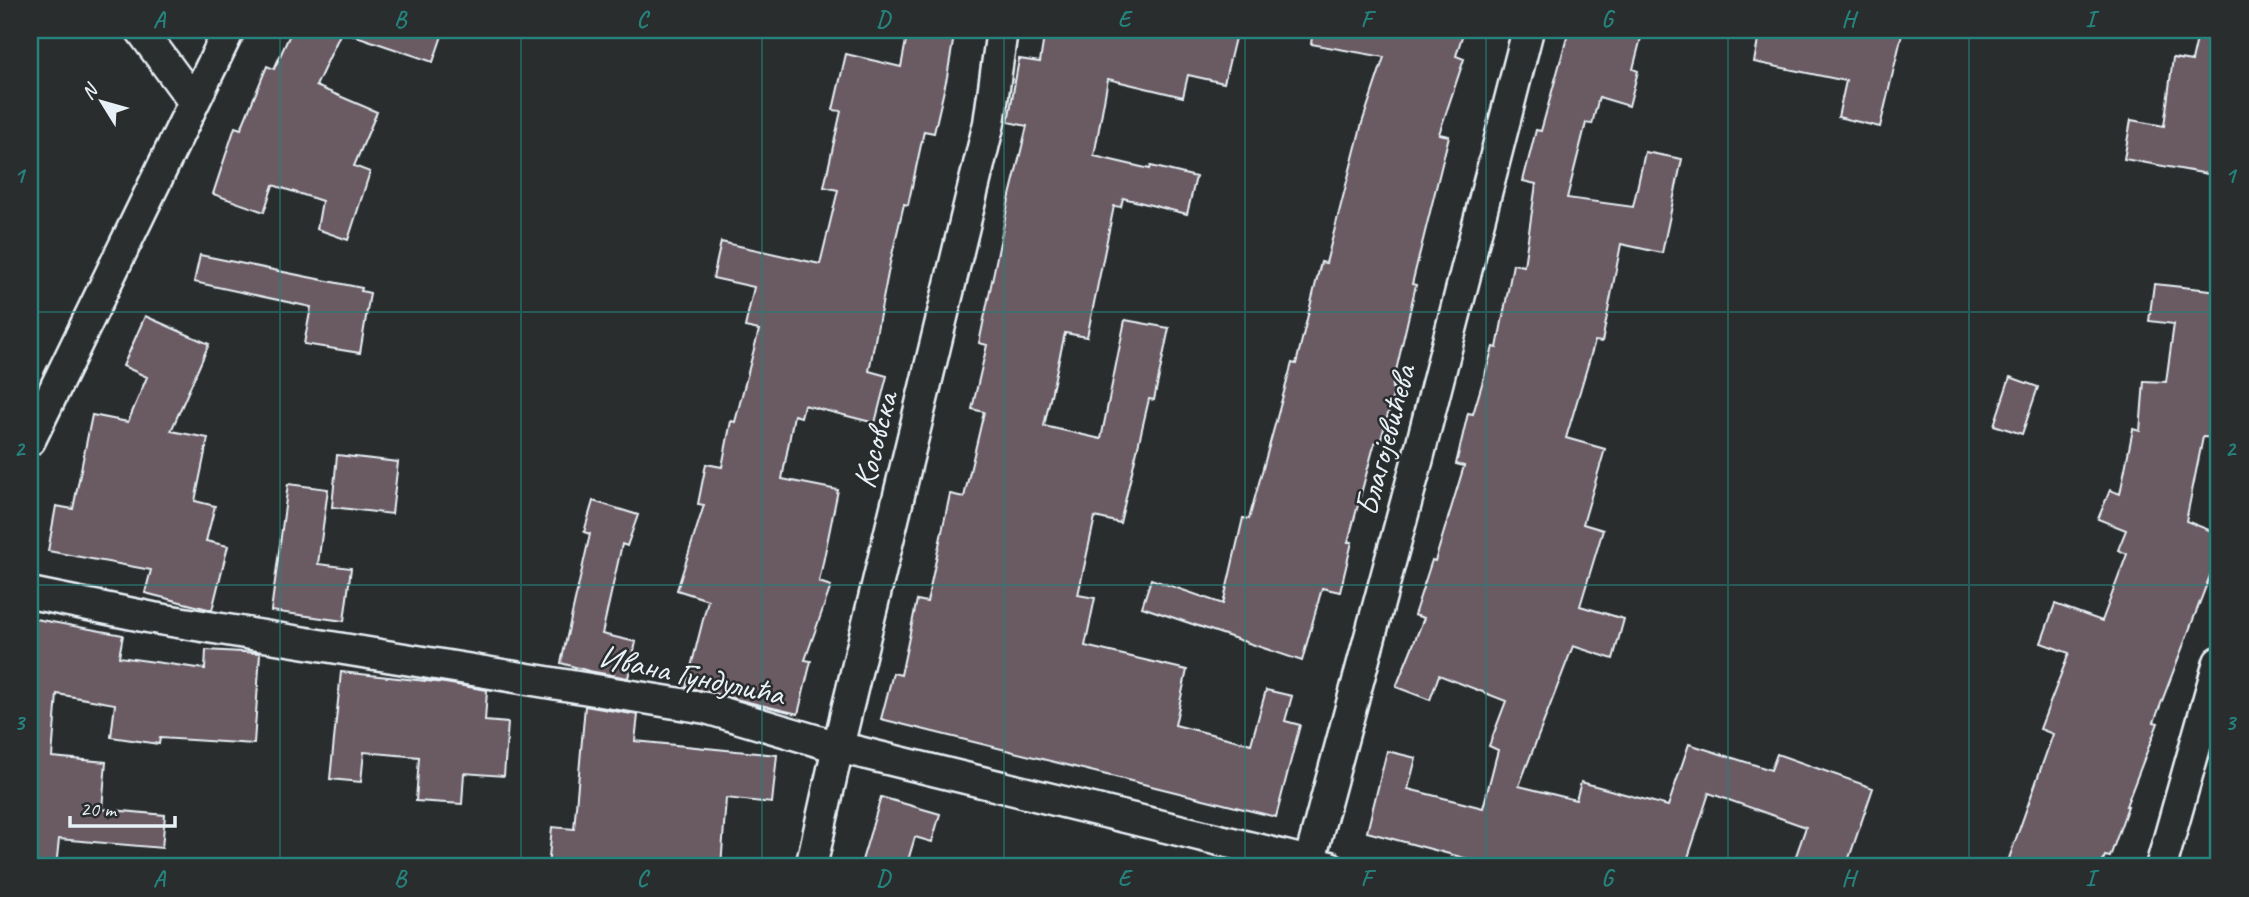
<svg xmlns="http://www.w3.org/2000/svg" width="2249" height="897" viewBox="0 0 2249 897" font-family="Caveat,sans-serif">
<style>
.building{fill:#6b5a62;stroke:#e8f1f8;stroke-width:2}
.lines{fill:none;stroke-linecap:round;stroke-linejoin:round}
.minor-casing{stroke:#e8f1f8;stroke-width:35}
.minor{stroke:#2a2d2e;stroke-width:30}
.grid{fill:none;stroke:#25827c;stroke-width:2;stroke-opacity:0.55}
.labels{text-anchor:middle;stroke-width:5;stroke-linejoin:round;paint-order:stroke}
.street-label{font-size:33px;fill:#e8f1f8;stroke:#2a2d2e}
.neatline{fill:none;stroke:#25827c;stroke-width:2.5}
.grid-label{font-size:23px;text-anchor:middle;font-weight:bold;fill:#25827c}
</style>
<rect width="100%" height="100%" fill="#2a2d2e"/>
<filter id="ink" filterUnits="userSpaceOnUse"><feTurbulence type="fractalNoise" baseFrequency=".0143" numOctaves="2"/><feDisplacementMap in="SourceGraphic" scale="14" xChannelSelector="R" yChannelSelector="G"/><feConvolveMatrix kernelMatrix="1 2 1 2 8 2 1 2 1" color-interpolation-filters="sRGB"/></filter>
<g filter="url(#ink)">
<path class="building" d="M 292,30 L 342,30 L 316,86 L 377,112 L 354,166 L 370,172 L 348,240 L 317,229 L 322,201 L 273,185 L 264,212 L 213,194 L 235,127 L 241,129 L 267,66 L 274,69 Z
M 353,30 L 444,30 L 433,62 L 353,35 Z
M 908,30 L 955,30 L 947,77 L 934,133 L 924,131 L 908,205 L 904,204 L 890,263 L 869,371 L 887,376 L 875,423 L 804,405 L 801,417 L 794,415 L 782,479 L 838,490 L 819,582 L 831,586 L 805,660 L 811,661 L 798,714 L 686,687 L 708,600 L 677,590 L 704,505 L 698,504 L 706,464 L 722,467 L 731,421 L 735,422 L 759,330 L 745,327 L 754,287 L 713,278 L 721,242 L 820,264 L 838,190 L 824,187 L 841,111 L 833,110 L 846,54 L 901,67 Z
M 1045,30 L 1199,30 L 1235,38 L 1224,83 L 1188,75 L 1183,97 L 1108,79 L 1094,156 L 1150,169 L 1151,166 L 1196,177 L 1187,214 L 1123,198 L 1121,207 L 1114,206 L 1087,337 L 1065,333 L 1044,426 L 1101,439 L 1125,320 L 1169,328 L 1154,400 L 1149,399 L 1120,523 L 1095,517 L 1078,595 L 1095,598 L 1085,646 L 1187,670 L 1175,725 L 1251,744 L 1266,690 L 1292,696 L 1285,721 L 1300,725 L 1276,817 L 881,719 L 893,673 L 901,675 L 917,600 L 927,602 L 950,494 L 964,497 L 984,412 L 972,409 L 987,345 L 979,343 L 1008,204 L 1027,126 L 1008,122 L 1019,59 L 1040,62 Z
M 1313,30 L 1464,30 L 1456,56 L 1464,59 L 1439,134 L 1449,136 L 1412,284 L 1416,285 L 1392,388 L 1395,388 L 1380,443 L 1375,442 L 1348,542 L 1352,542 L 1340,592 L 1322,588 L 1302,661 L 1142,607 L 1151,579 L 1223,604 L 1243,518 L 1249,519 L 1292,363 L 1296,364 L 1321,262 L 1326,263 L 1362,123 L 1384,57 L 1311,44 Z
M 1569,30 L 1643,30 L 1633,69 L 1638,71 L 1629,106 L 1599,97 L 1592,124 L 1586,123 L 1567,198 L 1633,207 L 1645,152 L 1682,159 L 1662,253 L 1621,244 L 1602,342 L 1595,341 L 1566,438 L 1605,449 L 1583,524 L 1603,530 L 1580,606 L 1624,619 L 1613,659 L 1573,646 L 1519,786 L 1576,800 L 1581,782 L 1668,806 L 1689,744 L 1771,770 L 1777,754 L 1873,788 L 1846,867 L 1792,867 L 1806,827 L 1709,793 L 1685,867 L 1498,867 L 1367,832 L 1387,751 L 1416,758 L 1408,789 L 1483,808 L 1498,750 L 1489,746 L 1506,701 L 1439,675 L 1430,700 L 1396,687 L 1424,618 L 1414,615 L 1432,560 L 1435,561 L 1464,466 L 1456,464 L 1468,413 L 1473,414 L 1493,347 L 1497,348 L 1513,264 L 1524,266 L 1536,184 L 1523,181 L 1536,130 L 1541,131 Z
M 1760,30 L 1903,30 L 1880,127 L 1838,117 L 1846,81 L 1754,62 Z
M 2199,30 L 2219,30 L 2219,176 L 2124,159 L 2131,120 L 2164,126 L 2173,58 L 2192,61 Z
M 200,255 L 362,288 L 361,291 L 370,293 L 360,353 L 304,344 L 311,307 L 194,282 Z
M 2154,284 L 2219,291 L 2219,438 L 2203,437 L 2186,521 L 2219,534 L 2219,552 L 2154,722 L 2158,723 L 2126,806 L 2128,806 L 2110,857 L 2105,856 L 2100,867 L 2006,867 L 2053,734 L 2040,729 L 2069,653 L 2041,643 L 2055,604 L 2102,621 L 2127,554 L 2118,550 L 2126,530 L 2098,519 L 2110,490 L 2120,494 L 2133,429 L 2140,431 L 2144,381 L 2166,382 L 2174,324 L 2149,321 Z
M 145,316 L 209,344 L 171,431 L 208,438 L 195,501 L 215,506 L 206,541 L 228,546 L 212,610 L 145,593 L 151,570 L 48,551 L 56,506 L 73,509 L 92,415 L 128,422 L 147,377 L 123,366 Z
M 2010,377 L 2038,387 L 2022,434 L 1994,425 Z
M 337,455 L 398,462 L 392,514 L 332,507 Z
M 288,484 L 328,489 L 318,564 L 351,568 L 344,621 L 271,611 Z
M 593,501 L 638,515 L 627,546 L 622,544 L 602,634 L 636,642 L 628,678 L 589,671 L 561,663 L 590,534 L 584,532 Z
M 30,618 L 123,635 L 119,657 L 205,669 L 206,650 L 260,653 L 254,744 L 160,738 L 159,744 L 111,737 L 115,704 L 57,694 L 52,757 L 106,762 L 102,809 L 165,815 L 162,848 L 59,839 L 56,867 L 30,867 Z
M 341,672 L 445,683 L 487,690 L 485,721 L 508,723 L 504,776 L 464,773 L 462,804 L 416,801 L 419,757 L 364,752 L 361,782 L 330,779 Z
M 585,706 L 638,715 L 635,741 L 777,755 L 772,803 L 726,798 L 721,867 L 548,867 L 552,827 L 574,829 Z
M 881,797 L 940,814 L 932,842 L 915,837 L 906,867 L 860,867 Z"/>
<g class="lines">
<defs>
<path id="minor" d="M 141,30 L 194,102
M 30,440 L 229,30
M 30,593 L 153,618 L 706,708 L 838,747 L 1330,867
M 811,867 L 838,747 L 989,123 L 1002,30
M 1308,867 L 1417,462 L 1528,30
M 2161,867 L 2219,662"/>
</defs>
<use href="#minor" class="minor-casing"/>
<use href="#minor" class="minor"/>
</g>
</g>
<path class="grid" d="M 280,30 L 280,867M 521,30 L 521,867M 762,30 L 762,867M 1004,30 L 1004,867M 1245,30 L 1245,867M 1486,30 L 1486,867M 1728,30 L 1728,867M 1969,30 L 1969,867M 30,312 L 2219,312M 30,585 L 2219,585"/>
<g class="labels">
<g class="street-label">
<text transform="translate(874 440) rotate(-76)" y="12">Косовска</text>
<text transform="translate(1384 440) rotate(-75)" y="12">Благојевићева</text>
<text transform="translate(692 674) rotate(12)" y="12">Ивана Гундулића</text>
</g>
</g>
<rect width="2249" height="897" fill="none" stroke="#2a2d2e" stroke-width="77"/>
<g transform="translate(102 102) rotate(307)" stroke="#2a2d2e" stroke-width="5" paint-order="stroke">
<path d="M0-5L12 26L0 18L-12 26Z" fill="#e8f1f8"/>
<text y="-10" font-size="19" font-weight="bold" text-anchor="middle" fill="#e8f1f8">N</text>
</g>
<path d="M70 816v10h105v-10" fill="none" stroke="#e8f1f8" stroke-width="3.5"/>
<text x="80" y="816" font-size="21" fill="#e8f1f8" stroke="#2a2d2e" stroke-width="5" paint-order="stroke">20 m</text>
<rect x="38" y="38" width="2172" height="820" class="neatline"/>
<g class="grid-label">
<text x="159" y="27">A</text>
<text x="400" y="27">B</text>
<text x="642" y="27">C</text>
<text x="883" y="27">D</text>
<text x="1124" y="27">E</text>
<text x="1366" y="27">F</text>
<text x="1607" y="27">G</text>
<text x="1848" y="27">H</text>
<text x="2090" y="27">I</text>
<text x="19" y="183">1</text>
<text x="2230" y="183">1</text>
<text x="19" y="456">2</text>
<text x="2230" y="456">2</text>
<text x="19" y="730">3</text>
<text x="2230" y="730">3</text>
<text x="159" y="886">A</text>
<text x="400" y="886">B</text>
<text x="642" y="886">C</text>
<text x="883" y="886">D</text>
<text x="1124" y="886">E</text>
<text x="1366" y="886">F</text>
<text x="1607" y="886">G</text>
<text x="1848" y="886">H</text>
<text x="2090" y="886">I</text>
</g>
</svg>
